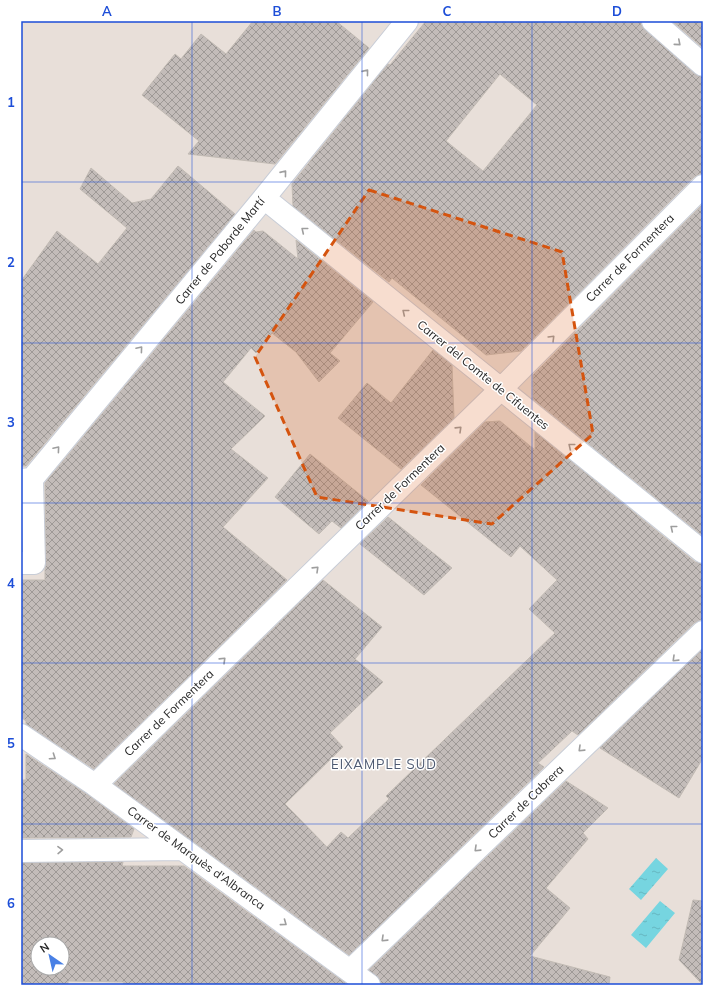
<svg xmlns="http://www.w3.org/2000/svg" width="724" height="1006" viewBox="0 0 724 1006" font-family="Mulish,sans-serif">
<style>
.water{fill:url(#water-ripples)}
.building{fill:url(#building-cross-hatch);stroke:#c2bbb4;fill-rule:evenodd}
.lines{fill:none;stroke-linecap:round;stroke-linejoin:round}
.minor-casing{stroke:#c8cdd7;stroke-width:24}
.minor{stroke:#fff;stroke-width:22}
.oneway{stroke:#9e9e9e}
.marked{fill:#d5540f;fill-opacity:0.2;stroke:#d5540f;stroke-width:3;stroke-dasharray:8 5;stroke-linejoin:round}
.grid{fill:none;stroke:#1d4ed8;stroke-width:1;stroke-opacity:0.55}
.labels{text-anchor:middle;stroke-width:3;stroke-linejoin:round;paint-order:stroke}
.street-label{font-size:12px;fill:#272727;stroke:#fff}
.neighbourhood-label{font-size:13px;letter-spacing:1px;fill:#4d5971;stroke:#fff}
.neatline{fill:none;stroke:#1d4ed8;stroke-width:1.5}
.grid-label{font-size:13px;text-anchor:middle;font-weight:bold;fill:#1d4ed8}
</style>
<defs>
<pattern id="water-ripples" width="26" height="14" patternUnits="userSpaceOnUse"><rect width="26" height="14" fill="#76d5e0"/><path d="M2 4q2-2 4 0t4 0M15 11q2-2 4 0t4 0" fill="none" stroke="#66b7c0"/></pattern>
<pattern id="building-cross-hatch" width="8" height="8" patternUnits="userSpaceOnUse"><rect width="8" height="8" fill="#c3bcb9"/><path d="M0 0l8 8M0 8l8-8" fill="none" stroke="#9e9996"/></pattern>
</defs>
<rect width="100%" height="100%" fill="#e8dfd9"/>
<path class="water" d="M 656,858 L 668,869 L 641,900 L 629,889 Z
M 660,901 L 675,913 L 646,948 L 631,935 Z"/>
<path class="building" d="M 253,21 L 336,21 L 369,48 L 275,164 L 188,154 L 199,141 L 142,95 L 175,54 L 181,59 L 201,34 L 226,54 Z
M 426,21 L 641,21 L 641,25 L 645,30 L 695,74 L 703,77 L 703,174 L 699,174 L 694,177 L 521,351 L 486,355 L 392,278 L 389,282 L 293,206 L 292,184 L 388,64 L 390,65 ZM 500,74 L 537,105 L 483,171 L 446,141 Z
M 672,21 L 703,21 L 703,48 Z
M 178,166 L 235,214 L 26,466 L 21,466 L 21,281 L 57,231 L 98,264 L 127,228 L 80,189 L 91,168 L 132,203 L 151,199 Z
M 703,204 L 703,536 L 533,399 L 533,375 Z
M 254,230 L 256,232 L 263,231 L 298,259 L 296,240 L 373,302 L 330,353 L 340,361 L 319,382 L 296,352 L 272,333 L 256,353 L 251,348 L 223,382 L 265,416 L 231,449 L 268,478 L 223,527 L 287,580 L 94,769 L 26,724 L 26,721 L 21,717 L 21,580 L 45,580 L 45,569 L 46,563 L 45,483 Z
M 433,350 L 452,365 L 454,418 L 401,469 L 338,418 L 367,383 L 391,403 Z
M 500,421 L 535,450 L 535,432 L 695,562 L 703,564 L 703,620 L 700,620 L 694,623 L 578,735 L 572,731 L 538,763 L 544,767 L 349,955 L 114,784 L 323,580 L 382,627 L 355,659 L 383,682 L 330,733 L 343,747 L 285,804 L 327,847 L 341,832 L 348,838 L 389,799 L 386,796 L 555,633 L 529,609 L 557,580 L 520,546 L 511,557 L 421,485 L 485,422 Z
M 310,454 L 368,501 L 341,528 L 332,521 L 319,534 L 275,497 Z
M 388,517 L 452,568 L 424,595 L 360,544 Z
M 703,649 L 703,758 L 679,798 L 600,748 Z
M 26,754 L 88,795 L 134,829 L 131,837 L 21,838 L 21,780 L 26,780 Z
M 566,781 L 608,808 L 583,833 L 588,839 L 546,888 L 570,908 L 530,956 L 610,977 L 609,985 L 381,985 L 380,980 L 369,970 Z
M 123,862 L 122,866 L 184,866 L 348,985 L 123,985 L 124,982 L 68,981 L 68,985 L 21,985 L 21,863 ZM 38,944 L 62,944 L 62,968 L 38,968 Z
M 693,900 L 703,901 L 703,985 L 679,960 Z"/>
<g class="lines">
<defs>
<path id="minor" d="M 653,21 L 703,65
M 264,198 L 703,552
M 32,479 L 264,198 L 407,21
M 21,480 L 32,479 L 34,563 L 21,563
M 21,735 L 95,785 L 369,985
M 95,785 L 501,389 L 703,186
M 21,851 L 183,849
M 350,971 L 703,632"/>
</defs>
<use href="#minor" class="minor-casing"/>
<use href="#minor" class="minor"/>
</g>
<defs><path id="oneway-chevron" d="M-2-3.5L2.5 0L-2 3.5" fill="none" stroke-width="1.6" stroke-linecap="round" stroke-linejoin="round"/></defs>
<g class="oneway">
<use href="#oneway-chevron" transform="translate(678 43) rotate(41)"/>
<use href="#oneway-chevron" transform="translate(366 72) rotate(-51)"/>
<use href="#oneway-chevron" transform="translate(284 173) rotate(-51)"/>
<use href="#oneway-chevron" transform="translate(304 230) rotate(-141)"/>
<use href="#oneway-chevron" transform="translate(405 312) rotate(-141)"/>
<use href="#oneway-chevron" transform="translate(552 338) rotate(-45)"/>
<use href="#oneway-chevron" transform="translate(140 349) rotate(-50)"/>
<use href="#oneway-chevron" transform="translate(459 429) rotate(-44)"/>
<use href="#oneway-chevron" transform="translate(571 446) rotate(-141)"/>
<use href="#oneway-chevron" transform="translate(57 449) rotate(-50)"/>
<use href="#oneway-chevron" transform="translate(673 528) rotate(-141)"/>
<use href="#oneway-chevron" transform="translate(316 569) rotate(-44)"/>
<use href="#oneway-chevron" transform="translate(675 659) rotate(136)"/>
<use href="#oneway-chevron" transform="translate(223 660) rotate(-44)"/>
<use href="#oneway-chevron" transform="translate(581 749) rotate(136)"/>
<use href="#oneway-chevron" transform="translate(53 757) rotate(34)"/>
<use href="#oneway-chevron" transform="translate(477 849) rotate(136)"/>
<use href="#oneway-chevron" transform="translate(60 850) rotate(-1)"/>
<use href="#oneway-chevron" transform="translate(284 923) rotate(36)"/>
<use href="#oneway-chevron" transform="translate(384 939) rotate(136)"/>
</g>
<path class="marked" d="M 369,190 L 562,252 L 593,434 L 492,524 L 317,497 L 255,357 Z"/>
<path class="grid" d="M 192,21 L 192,985M 362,21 L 362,985M 532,21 L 532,985M 21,182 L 703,182M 21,343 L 703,343M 21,503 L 703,503M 21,663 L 703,663M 21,824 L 703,824"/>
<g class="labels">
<g class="street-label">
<text transform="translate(220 251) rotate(-51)" y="4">Carrer de Paborde Martí</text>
<text transform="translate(630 258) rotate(-45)" y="4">Carrer de Formentera</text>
<text transform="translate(483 375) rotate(39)" y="4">Carrer del Comte de Cifuentes</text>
<text transform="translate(400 487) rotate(-44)" y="4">Carrer de Formentera</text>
<text transform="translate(169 713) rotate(-44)" y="4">Carrer de Formentera</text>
<text transform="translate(526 802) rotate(-44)" y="4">Carrer de Cabrera</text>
<text transform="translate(196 858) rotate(36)" y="4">Carrer de Marquès d'Albranca</text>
</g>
<g class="neighbourhood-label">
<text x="384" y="769">EIXAMPLE SUD</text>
</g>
</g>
<rect width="724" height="1006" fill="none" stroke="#ffffff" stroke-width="44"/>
<g transform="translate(50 956) rotate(326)"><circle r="19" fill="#ffffff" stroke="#a9a9a9"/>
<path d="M0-3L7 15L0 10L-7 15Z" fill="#4980e5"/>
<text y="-6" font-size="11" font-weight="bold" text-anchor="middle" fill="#272727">N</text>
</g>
<rect x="22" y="22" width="680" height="962" class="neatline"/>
<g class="grid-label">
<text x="107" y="16">A</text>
<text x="277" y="16">B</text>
<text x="447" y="16">C</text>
<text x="617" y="16">D</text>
<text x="11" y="107">1</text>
<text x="11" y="267">2</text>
<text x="11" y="427">3</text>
<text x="11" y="588">4</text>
<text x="11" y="748">5</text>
<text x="11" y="908">6</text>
</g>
</svg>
